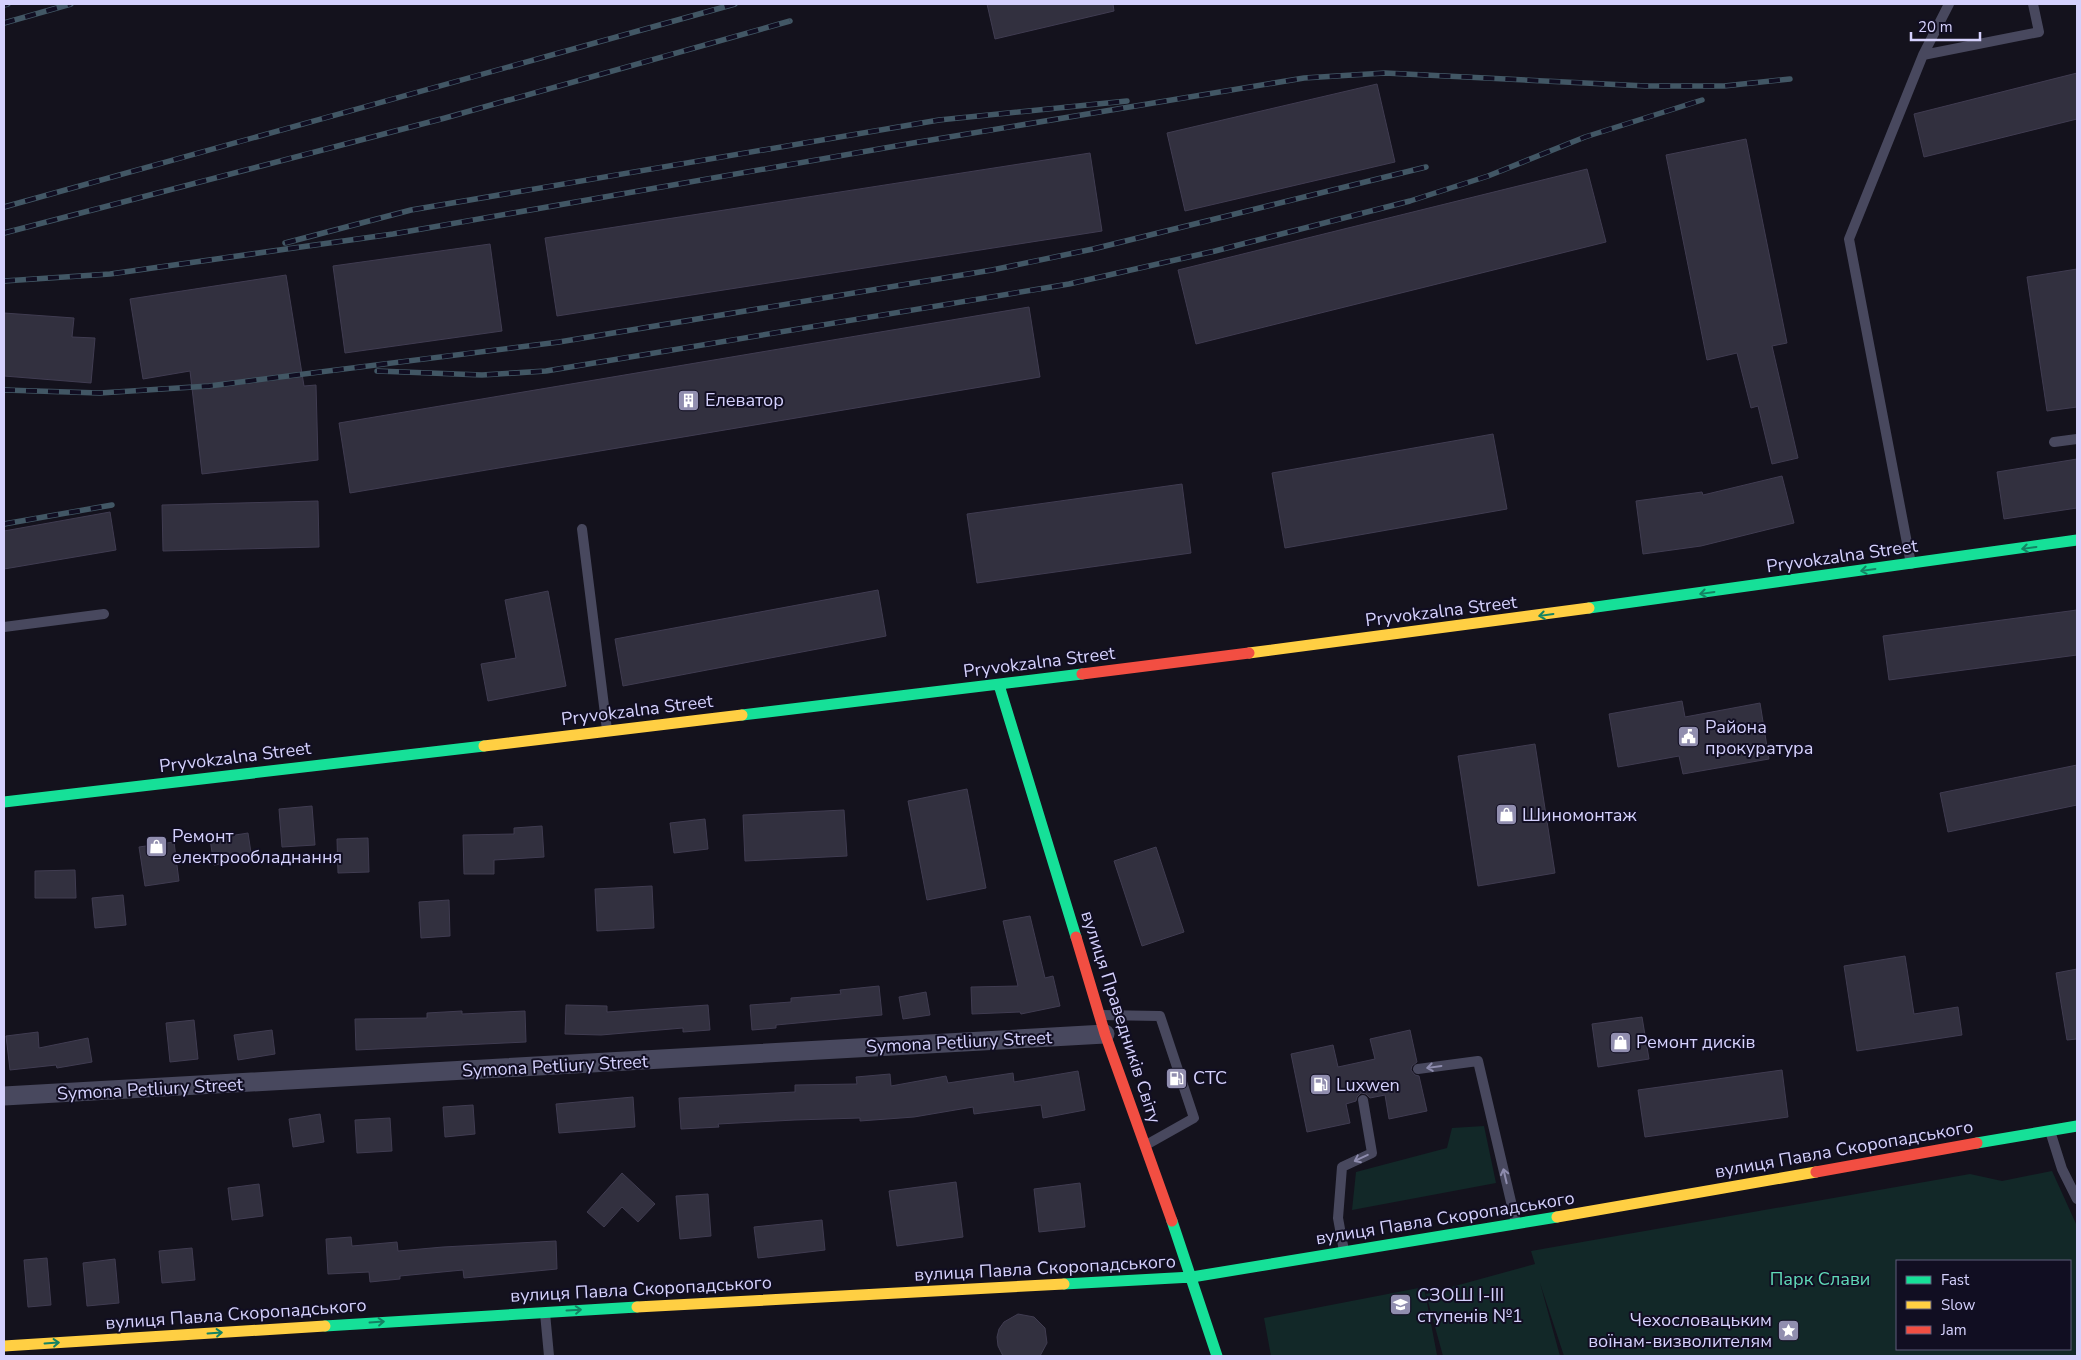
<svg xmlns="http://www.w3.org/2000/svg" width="2081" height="1360" viewBox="0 0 2081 1360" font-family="'Nunito Sans',sans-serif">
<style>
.green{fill:#122828;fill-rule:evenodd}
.building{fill:#32303f;stroke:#403c51}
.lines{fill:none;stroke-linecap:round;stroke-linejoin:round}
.lane{stroke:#48485e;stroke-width:10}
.street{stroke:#48485e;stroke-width:19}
.fast{stroke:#16e098;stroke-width:11}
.slow{stroke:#ffcf43;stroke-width:11}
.jam{stroke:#f24e42;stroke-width:11}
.rail-casing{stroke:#425765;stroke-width:5.5}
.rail{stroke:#110e22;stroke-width:4;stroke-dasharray:11;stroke-linecap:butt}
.oneway{stroke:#148263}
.oneway2{stroke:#8e8cae}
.labels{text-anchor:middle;stroke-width:4;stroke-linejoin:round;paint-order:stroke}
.poi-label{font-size:18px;fill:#d5d1fd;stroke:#110e22;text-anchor:start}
.street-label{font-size:18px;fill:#d5d1fd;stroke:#110e22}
.park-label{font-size:18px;fill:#60dab8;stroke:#110e22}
</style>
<rect width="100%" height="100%" fill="#14121d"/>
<path class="green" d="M 1484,1126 L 1496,1183 L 1352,1210 L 1356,1172 L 1447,1148 L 1452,1128 Z
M 2052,1171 L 2077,1226 L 2077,1356 L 1564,1356 L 1540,1283 L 1560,1356 L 1443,1356 L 1426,1294 L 1535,1264 L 1531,1251 L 1970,1174 L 2002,1181 ZM 1897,1261 L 2070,1261 L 2070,1349 L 1897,1349 Z
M 1424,1287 L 1437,1355 L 1271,1356 L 1264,1318 Z"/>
<path class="building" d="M 987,4 L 1113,4 L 1114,11 L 995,39 Z
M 2077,73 L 2077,119 L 1924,157 L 1914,114 Z
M 1377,84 L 1395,162 L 1185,211 L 1167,133 Z
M 1746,139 L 1787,343 L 1772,346 L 1798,458 L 1772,464 L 1758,406 L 1751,408 L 1737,353 L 1707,360 L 1666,155 Z
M 1090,153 L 1102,231 L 557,316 L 545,238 Z
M 1587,169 L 1606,242 L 1196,344 L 1178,270 Z
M 490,244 L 502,331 L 345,353 L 333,266 Z
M 2077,269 L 2077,407 L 2047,411 L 2027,277 Z
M 286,275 L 304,386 L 316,385 L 318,460 L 202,474 L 190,371 L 143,379 L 130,299 Z
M 1029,307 L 1040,377 L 350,493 L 339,423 Z
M 4,313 L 74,318 L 72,337 L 95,338 L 91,383 L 4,376 Z
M 1493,434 L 1507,509 L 1285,548 L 1272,473 Z
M 2077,459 L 2077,508 L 2004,519 L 1997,472 Z
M 1782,476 L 1794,523 L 1701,546 L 1643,554 L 1636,501 L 1702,492 L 1703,495 Z
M 1182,484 L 1191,553 L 977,583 L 967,514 Z
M 318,501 L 319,547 L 163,551 L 162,505 Z
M 110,512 L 116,550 L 4,569 L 4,531 Z
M 878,590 L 886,636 L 623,686 L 615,639 Z
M 548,591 L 566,686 L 488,701 L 481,664 L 516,658 L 505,600 Z
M 2077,610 L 2077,655 L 1889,680 L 1883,636 Z
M 1682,701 L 1685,717 L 1760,703 L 1769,759 L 1683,774 L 1679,756 L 1618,767 L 1609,714 Z
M 1535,744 L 1555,873 L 1478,886 L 1458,756 Z
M 2077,765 L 2077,805 L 1948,832 L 1940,793 Z
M 967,789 L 986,888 L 927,900 L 908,801 Z
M 312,806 L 315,845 L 282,847 L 279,809 Z
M 844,810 L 847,856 L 745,861 L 743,815 Z
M 705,819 L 708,849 L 674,853 L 670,823 Z
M 542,826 L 544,857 L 494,860 L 494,874 L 464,874 L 463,835 L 514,834 L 514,828 Z
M 248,833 L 252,859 L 214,865 L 210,839 Z
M 368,838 L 369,872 L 338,873 L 337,839 Z
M 174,842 L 179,881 L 145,886 L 139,847 Z
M 1156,847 L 1184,932 L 1142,946 L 1114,861 Z
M 75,870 L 76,898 L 35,898 L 35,871 Z
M 652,886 L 654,928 L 597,931 L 595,889 Z
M 123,895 L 126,925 L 95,928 L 92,898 Z
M 449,900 L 450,936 L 421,938 L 419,902 Z
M 1030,916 L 1045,978 L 1053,976 L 1060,1006 L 1021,1014 L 1020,1012 L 972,1014 L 971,987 L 1018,986 L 1003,921 Z
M 1905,956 L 1914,1014 L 1958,1007 L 1962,1035 L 1857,1051 L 1844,966 Z
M 2077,969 L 2077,1039 L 2067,1040 L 2056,973 Z
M 879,986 L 882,1015 L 776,1025 L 776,1028 L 752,1030 L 750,1005 L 791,1002 L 791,998 L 841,994 L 840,990 Z
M 926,992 L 930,1015 L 903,1019 L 899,997 Z
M 566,1005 L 607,1006 L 607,1012 L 708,1005 L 710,1030 L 683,1032 L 683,1028 L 601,1035 L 565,1034 Z
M 462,1011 L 462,1014 L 525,1011 L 526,1042 L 356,1050 L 355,1019 L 427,1018 L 427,1013 Z
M 1642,1017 L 1649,1059 L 1598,1067 L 1592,1024 Z
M 194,1020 L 198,1059 L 170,1062 L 166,1023 Z
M 272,1030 L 275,1054 L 238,1060 L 234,1035 Z
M 1410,1030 L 1417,1062 L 1412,1066 L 1411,1070 L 1415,1075 L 1419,1076 L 1427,1111 L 1389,1119 L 1385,1095 L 1370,1098 L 1366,1094 L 1361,1093 L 1357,1097 L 1356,1101 L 1346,1104 L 1350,1123 L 1307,1132 L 1291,1054 L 1333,1045 L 1338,1067 L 1375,1059 L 1370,1039 Z
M 38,1032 L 39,1048 L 88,1038 L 92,1062 L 57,1068 L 56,1065 L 10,1070 L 6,1036 Z
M 1782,1070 L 1788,1117 L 1645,1137 L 1638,1090 Z
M 1078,1071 L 1085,1110 L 1043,1118 L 1041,1105 L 974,1114 L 973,1107 L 914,1117 L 860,1121 L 860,1118 L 795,1120 L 718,1124 L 719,1127 L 681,1129 L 679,1098 L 795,1092 L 795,1085 L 857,1084 L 856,1077 L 890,1074 L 891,1086 L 946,1076 L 948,1083 L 1013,1073 L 1014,1082 Z
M 633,1097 L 635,1127 L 559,1133 L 556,1104 Z
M 473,1105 L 475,1134 L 445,1137 L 443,1107 Z
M 320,1114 L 324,1142 L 293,1147 L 289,1119 Z
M 390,1118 L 392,1151 L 357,1153 L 355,1120 Z
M 622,1173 L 655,1204 L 638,1222 L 622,1207 L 604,1227 L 587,1212 Z
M 956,1182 L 963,1237 L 897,1246 L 889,1191 Z
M 1080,1183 L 1085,1227 L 1039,1232 L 1034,1189 Z
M 259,1184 L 263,1216 L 232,1220 L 228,1188 Z
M 708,1194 L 711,1236 L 680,1239 L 676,1196 Z
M 822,1220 L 825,1250 L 758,1258 L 754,1227 Z
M 351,1237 L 352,1246 L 397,1242 L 398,1251 L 443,1247 L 556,1241 L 557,1269 L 464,1278 L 463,1270 L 400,1276 L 400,1279 L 370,1282 L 369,1272 L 328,1274 L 326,1239 Z
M 192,1248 L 195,1280 L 162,1283 L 159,1251 Z
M 47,1258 L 51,1305 L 28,1307 L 24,1260 Z
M 115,1259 L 119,1303 L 87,1306 L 83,1263 Z
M 1018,1314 L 1034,1317 L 1045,1328 L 1047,1343 L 1040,1356 L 1003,1356 L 998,1346 L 997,1337 L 999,1329 L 1004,1322 Z"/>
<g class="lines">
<path class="lane" d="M 1923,55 L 2039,32 L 2033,4
M 2054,442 L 2077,439
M 582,529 L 607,730
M 1911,564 L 1849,239 L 1923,55 L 1949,4
M 4,627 L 104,614
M 1100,1015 L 1160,1016 L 1194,1118 L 1146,1145
M 1418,1069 L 1478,1061 L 1516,1223
M 2050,1131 L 2062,1169 L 2077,1199
M 1344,1251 L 1338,1218 L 1342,1167 L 1372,1153 L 1363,1100
M 545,1313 L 549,1356"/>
<path class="street" d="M 4,1096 L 1105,1034"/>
<path class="fast" d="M 1589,608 L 2077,540
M 999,685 L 1076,937
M 742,715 L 1082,674
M 4,802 L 484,746
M 1977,1143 L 2077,1126
M 1172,1221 L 1217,1356
M 1064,1284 L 1192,1277 L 1557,1217
M 325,1326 L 637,1307"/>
<path class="slow" d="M 1249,653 L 1589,608
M 484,746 L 742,715
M 1557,1217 L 1816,1172
M 637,1307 L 1064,1284
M 4,1346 L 325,1326"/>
<path class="jam" d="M 1082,674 L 1249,653
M 1076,937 L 1105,1034 L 1172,1221
M 1816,1172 L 1977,1143"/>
<defs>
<path id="rail" d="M 4,5 L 8,4
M 4,23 L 71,4
M 4,207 L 735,4
M 4,233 L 445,118 L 790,21
M 285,243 L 411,210 L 939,120 L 1127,101
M 4,281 L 110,274 L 393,234 L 913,143 L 1304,78 L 1385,73 L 1646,86 L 1724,86 L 1790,79
M 377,371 L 482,375 L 546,371 L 1069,284 L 1215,251 L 1410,201 L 1488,176 L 1585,137 L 1702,100
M 4,390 L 100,393 L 209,386 L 559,342 L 992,270 L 1093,249 L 1426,167
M 4,524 L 112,505"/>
</defs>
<use href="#rail" class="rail-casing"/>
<use href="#rail" class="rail"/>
</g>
<defs><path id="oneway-shaft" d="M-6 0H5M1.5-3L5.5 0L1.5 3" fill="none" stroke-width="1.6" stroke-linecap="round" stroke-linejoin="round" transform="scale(1.25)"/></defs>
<g class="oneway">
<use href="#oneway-shaft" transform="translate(2029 548) rotate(172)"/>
<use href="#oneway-shaft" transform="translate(1868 570) rotate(172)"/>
<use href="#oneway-shaft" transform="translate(1707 593) rotate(172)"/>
<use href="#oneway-shaft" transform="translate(1546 615) rotate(172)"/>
<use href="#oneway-shaft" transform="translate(574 1310) rotate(-3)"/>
<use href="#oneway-shaft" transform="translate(377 1322) rotate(-4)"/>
<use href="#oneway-shaft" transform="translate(215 1333) rotate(-4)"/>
<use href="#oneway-shaft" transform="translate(52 1343) rotate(-4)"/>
</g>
<g class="oneway2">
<use href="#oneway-shaft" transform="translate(1434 1067) rotate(172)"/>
<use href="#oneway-shaft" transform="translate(1361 1158) rotate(155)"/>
<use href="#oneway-shaft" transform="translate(1505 1176) rotate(-103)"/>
</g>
<defs>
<symbol id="building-square" viewBox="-11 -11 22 22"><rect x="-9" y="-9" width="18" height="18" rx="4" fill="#918eaf" stroke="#110e22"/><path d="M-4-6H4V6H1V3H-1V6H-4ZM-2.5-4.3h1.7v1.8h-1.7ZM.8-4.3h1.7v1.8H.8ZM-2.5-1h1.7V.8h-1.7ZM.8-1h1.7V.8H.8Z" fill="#fff"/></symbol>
<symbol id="civic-square" viewBox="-11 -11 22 22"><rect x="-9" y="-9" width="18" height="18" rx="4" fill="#918eaf" stroke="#110e22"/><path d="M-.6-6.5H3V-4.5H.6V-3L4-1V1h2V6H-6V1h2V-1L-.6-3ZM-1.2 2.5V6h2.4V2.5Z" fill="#fff"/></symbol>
<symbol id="shop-square" viewBox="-11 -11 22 22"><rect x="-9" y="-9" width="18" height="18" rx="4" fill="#918eaf" stroke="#110e22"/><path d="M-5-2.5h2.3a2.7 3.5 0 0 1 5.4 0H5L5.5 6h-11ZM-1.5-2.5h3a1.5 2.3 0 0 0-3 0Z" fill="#fff"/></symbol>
<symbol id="fuel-square" viewBox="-11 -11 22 22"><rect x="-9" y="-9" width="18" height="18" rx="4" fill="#918eaf" stroke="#110e22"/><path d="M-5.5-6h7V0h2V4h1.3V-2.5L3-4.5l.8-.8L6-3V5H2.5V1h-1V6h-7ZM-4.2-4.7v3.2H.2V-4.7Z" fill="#fff"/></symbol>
<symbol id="school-square" viewBox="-11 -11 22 22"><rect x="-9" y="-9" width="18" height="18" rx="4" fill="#918eaf" stroke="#110e22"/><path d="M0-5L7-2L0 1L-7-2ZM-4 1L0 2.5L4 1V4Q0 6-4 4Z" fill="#fff"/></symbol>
<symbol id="sight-square" viewBox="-11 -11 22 22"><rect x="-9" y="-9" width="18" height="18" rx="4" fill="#918eaf" stroke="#110e22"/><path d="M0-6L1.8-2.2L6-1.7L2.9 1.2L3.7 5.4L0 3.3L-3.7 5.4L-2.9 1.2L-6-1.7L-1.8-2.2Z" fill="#fff"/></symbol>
</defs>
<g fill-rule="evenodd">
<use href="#building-square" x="676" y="388" width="25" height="25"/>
<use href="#civic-square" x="1676" y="724" width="25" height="25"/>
<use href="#shop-square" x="1494" y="802" width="25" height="25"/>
<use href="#shop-square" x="144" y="834" width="25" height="25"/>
<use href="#shop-square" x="1608" y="1030" width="25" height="25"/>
<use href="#fuel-square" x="1164" y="1066" width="25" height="25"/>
<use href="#fuel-square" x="1308" y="1072" width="25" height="25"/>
<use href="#school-square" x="1388" y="1292" width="25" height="25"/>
<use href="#sight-square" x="1776" y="1318" width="25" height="25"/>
</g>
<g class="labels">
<g class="poi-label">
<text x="705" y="406">Елеватор</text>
<text x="1705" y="733">Района<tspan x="1705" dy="21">прокуратура</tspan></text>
<text x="1522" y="821">Шиномонтаж</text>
<text x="172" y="842">Ремонт<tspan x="172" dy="21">електрообладнання</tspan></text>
<text x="1636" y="1048">Ремонт дисків</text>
<text x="1193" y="1084">СТС</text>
<text x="1336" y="1091">Luxwen</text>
<text x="1417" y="1301">СЗОШ І-ІІІ<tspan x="1417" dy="21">ступенів №1</tspan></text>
<text x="1772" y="1326" text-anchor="end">Чехословацьким<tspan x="1772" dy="21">воїнам-визволителям</tspan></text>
</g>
<g class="street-label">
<text transform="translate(1842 556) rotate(-8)" y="6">Pryvokzalna Street</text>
<text transform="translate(1441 611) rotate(-7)" y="6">Pryvokzalna Street</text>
<text transform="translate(1039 662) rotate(-7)" y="6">Pryvokzalna Street</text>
<text transform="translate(637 710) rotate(-7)" y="6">Pryvokzalna Street</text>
<text transform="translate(235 757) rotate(-7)" y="6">Pryvokzalna Street</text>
<text transform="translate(1121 1017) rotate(72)" y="6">вулиця Праведників Світу</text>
<text transform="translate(959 1042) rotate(-3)" y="6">Symona Petliury Street</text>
<text transform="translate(555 1066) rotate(-3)" y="6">Symona Petliury Street</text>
<text transform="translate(150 1089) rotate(-3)" y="6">Symona Petliury Street</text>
<text transform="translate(1844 1149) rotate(-10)" y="6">вулиця Павла Скоропадського</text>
<text transform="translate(1445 1218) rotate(-9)" y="6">вулиця Павла Скоропадського</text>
<text transform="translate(1045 1268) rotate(-3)" y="6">вулиця Павла Скоропадського</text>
<text transform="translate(641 1289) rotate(-3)" y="6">вулиця Павла Скоропадського</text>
<text transform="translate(236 1314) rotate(-4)" y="6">вулиця Павла Скоропадського</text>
</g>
<g class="park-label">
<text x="1820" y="1285">Парк Слави</text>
</g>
</g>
<rect width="2081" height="1360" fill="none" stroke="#d5d1fd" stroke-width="10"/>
<rect x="1896" y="1260" width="175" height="90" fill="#110e22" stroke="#5f5c7a"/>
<rect x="1906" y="1276" width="25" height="8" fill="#16e098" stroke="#5f5c7a"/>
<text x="1941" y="1285" font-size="15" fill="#d5d1fd">Fast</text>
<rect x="1906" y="1301" width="25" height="8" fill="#ffcf43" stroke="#5f5c7a"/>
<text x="1941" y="1310" font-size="15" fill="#d5d1fd">Slow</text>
<rect x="1906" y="1326" width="25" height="8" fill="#f24e42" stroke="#5f5c7a"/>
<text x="1941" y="1335" font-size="15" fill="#d5d1fd">Jam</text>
<path d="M1911 32v8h69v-8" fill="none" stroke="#d5d1fd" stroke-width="2.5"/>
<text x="1918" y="32" font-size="15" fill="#d5d1fd" stroke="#110e22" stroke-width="4" paint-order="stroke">20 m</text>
</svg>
